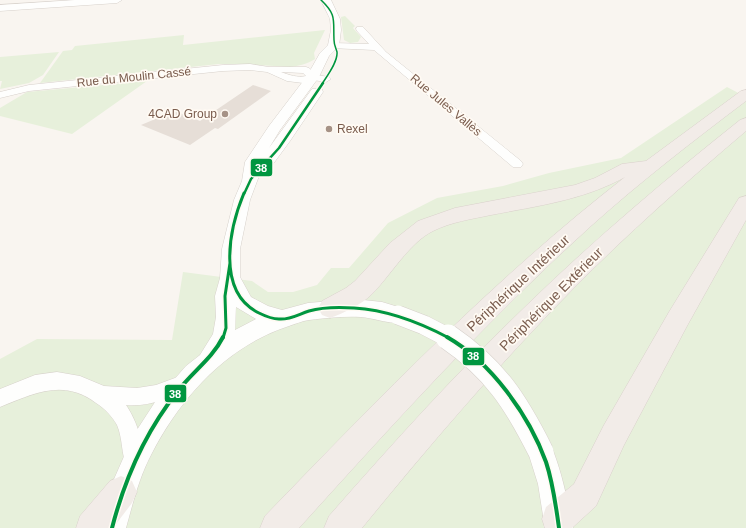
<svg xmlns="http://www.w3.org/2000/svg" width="746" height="528" viewBox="0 0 746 528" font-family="Helvetica,sans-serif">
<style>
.green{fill:#e7f0db}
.building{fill:#e6ded7}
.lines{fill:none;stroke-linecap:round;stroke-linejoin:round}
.minor-casing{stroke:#d7d1cb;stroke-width:1}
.tertiary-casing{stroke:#d7d1cb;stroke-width:1}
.trunk-casing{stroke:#dad1cc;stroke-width:1}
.minor{fill:#fefefd;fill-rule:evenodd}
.tertiary{fill:#fefefd;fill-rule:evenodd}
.trunk{fill:#f2ece8;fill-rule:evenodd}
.tertiary-bridge-far1-casing{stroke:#d7d1cb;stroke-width:20;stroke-linecap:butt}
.tertiary-bridge-casing{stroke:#d7d1cb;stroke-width:26;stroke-linecap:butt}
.tertiary-bridge-far1{stroke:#fefefd;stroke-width:19}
.tertiary-bridge{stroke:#fefefd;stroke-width:25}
.bus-1-far3-casing{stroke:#fffaf3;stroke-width:3}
.bus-1-far2-casing{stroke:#fffaf3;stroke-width:5}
.bus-1-far1-casing{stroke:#fffaf3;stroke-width:6}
.bus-1-casing{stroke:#fffaf3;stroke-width:7}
.bus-1-far3{stroke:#009640;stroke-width:1.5}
.bus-1-far2{stroke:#009640;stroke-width:2.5}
.bus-1-far1{stroke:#009640;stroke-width:3}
.bus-1{stroke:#009640;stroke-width:4}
.poi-dot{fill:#a69286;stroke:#fffaf3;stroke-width:1.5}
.labels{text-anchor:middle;stroke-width:3.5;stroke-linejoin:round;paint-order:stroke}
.far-street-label{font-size:12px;fill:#7a5c4d;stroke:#fffaf3}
.far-poi-label{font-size:12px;fill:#7a5c4d;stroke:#fffaf3;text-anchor:end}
.street-label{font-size:14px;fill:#7a5c4d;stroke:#fffaf3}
.line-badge{stroke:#fffaf3;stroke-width:1.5}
.badge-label{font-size:11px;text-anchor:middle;font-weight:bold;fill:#fff}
</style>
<rect width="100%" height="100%" fill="#f9f5f0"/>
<path class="green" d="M 345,16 L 355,26 L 353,28 L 361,37 L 358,42 L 350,43 L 344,40 L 341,17 Z
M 325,30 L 314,53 L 315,59 C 307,64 299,66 290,67 L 241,64 L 219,64 L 40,83 L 63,51 L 72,50 L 75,46 L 184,35 L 183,45 Z
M 59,52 L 43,75 L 29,83 L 0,89 L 2,81 L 0,81 L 0,57 Z
M 147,81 L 72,134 L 0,116 L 0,108 L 27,92 Z
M 727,87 L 746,97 L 746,528 L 0,528 L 0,359 L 37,339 L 172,340 L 183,272 L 252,281 L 268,292 L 293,292 L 317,285 L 331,268 L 349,268 L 388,223 L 437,198 L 503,186 L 549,173 L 621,158 Z"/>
<path class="building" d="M 253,85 L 271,91 L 218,129 L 215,128 L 190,145 L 141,125 L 160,117 L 164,118 L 175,111 L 200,121 Z"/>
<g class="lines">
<defs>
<path id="minor" d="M 357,27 L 363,27 L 386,52 L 521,161 L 523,164 L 521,167 L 513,167 L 374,50 L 330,48 L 329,46 L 330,44 L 333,43 L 369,44 L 357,31 L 356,29 Z
M 250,64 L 269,67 L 306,67 L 309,68 L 316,75 L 329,77 L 331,79 L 326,82 L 313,80 L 303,83 L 287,81 L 267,72 L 250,70 L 223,71 L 29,91 L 0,98 L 0,92 L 29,85 L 223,65 ZM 281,72 L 303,73 L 306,76 C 298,78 289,75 281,72 Z
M 57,372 L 80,376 L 104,386 L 137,388 L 156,385 L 183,375 L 190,378 L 192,384 L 190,390 C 169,398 149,407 126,405 C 136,419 148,451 141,467 L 134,470 L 127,467 C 121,454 123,439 117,425 C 112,416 104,408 96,403 C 63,378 33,394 0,407 L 0,389 L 35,375 Z"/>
<path id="tertiary" d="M 75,0 L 122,0 L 117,3 L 0,11 L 0,5 Z
M 321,0 L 331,0 L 340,19 L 341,30 L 339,46 L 329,56 L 319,77 L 280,130 L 269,148 L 312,89 L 322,89 L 323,92 L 290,141 L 265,175 L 259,176 L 250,200 L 240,249 L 240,277 L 251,297 L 268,306 L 282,310 L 308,303 L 354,299 L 382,302 L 405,309 L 408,315 L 405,321 C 392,326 375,318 361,317 C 344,316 326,318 309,320 C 302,321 295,324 289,326 C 227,346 181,397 152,453 C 139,477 133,503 126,528 L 98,528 L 111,486 L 133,436 L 157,399 L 186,366 L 200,355 L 213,334 L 216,317 L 215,296 L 220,278 L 222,249 L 234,200 L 242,181 L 245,162 L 269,126 L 307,76 L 320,53 L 328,45 L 331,30 L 330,19 ZM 236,307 L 256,319 L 235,330 Z
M 541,439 L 550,443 C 562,471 567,499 573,528 L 545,528 L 538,484 L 528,452 L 532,443 Z"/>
<path id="trunk" d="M 746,90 L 746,101 C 693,141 640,182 591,226 C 487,320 393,424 299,528 L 260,528 L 265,516 C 379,398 495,278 625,177 C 584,200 537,206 491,215 C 472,219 451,222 433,231 C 409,243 391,275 372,294 C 361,305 344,313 330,318 L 322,315 L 318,308 L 322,301 L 346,288 L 355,281 L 390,243 L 418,221 L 455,208 L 575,185 L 595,178 L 622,164 L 646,161 L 741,91 Z
M 746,118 L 746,131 C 686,182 627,234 572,290 C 498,365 429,446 362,528 L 324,528 L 329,516 C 393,443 458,371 528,304 C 595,239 667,178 740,120 Z
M 746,196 L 746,220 L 687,326 L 624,445 L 596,506 L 572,528 L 545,528 L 542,519 L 546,507 L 574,484 L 604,425 L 669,312 L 739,198 Z
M 121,476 L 132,481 L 137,492 L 132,503 L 113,528 L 76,528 L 80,516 L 110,481 Z"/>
</defs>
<use href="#minor" class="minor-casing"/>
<use href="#tertiary" class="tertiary-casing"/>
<use href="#trunk" class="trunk-casing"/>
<use href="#minor" class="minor"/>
<use href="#tertiary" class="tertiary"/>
<use href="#trunk" class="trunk"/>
<defs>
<path id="tertiary-bridge-far1" d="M 398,315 L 424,325 L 449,338"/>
<path id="tertiary-bridge" d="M 448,337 C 495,369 516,402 541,452"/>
</defs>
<use href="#tertiary-bridge-far1" class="tertiary-bridge-far1-casing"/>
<use href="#tertiary-bridge" class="tertiary-bridge-casing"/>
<use href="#tertiary-bridge-far1" class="tertiary-bridge-far1"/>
<use href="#tertiary-bridge" class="tertiary-bridge"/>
<defs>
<path id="bus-1-far3" d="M 321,0 C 337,15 333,20 334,40 C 334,45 336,48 337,52 C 338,62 327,76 322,84"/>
<path id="bus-1-far2" d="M 244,194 L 251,179 L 279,148 L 323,83"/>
<path id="bus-1-far1" d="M 244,193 C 229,229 216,292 259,313 C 265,316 273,319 279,319 C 290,320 299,314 309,311 C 323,307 339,307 354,308 C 388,310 419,322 449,338
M 223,338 L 226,328 L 225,296 L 230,263"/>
<path id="bus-1" d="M 447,337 C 491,362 529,415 546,462 C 553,483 556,506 559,528
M 112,528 C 125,478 145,432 178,391 C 192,372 212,359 223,337"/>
</defs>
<use href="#bus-1-far3" class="bus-1-far3-casing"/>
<use href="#bus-1-far2" class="bus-1-far2-casing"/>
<use href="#bus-1-far1" class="bus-1-far1-casing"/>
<use href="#bus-1" class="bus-1-casing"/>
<use href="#bus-1-far3" class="bus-1-far3"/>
<use href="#bus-1-far2" class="bus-1-far2"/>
<use href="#bus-1-far1" class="bus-1-far1"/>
<use href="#bus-1" class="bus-1"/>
</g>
<g class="poi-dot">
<circle cx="225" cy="114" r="4"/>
<circle cx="329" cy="129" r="4"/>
</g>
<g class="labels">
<g class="far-street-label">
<text transform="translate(134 77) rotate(-6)" y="4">Rue du Moulin Cassé</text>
<text transform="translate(446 105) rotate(40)" y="4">Rue Jules Vallès</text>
</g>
<g class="far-poi-label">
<text x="217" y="118">4CAD Group</text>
<text x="337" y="133" text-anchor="start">Rexel</text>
</g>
<g class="street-label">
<text transform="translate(518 283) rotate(-43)" y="5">Périphérique Intérieur</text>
<text transform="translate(551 299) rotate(-45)" y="5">Périphérique Extérieur</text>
</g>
</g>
<g class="line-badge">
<rect x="250" y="158" width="23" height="19" rx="4" fill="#009640"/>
<rect x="462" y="347" width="23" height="19" rx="4" fill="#009640"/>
<rect x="164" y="384" width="23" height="19" rx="4" fill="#009640"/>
</g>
<g class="badge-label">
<text x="261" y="172">38</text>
<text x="473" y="360">38</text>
<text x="175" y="398">38</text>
</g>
</svg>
